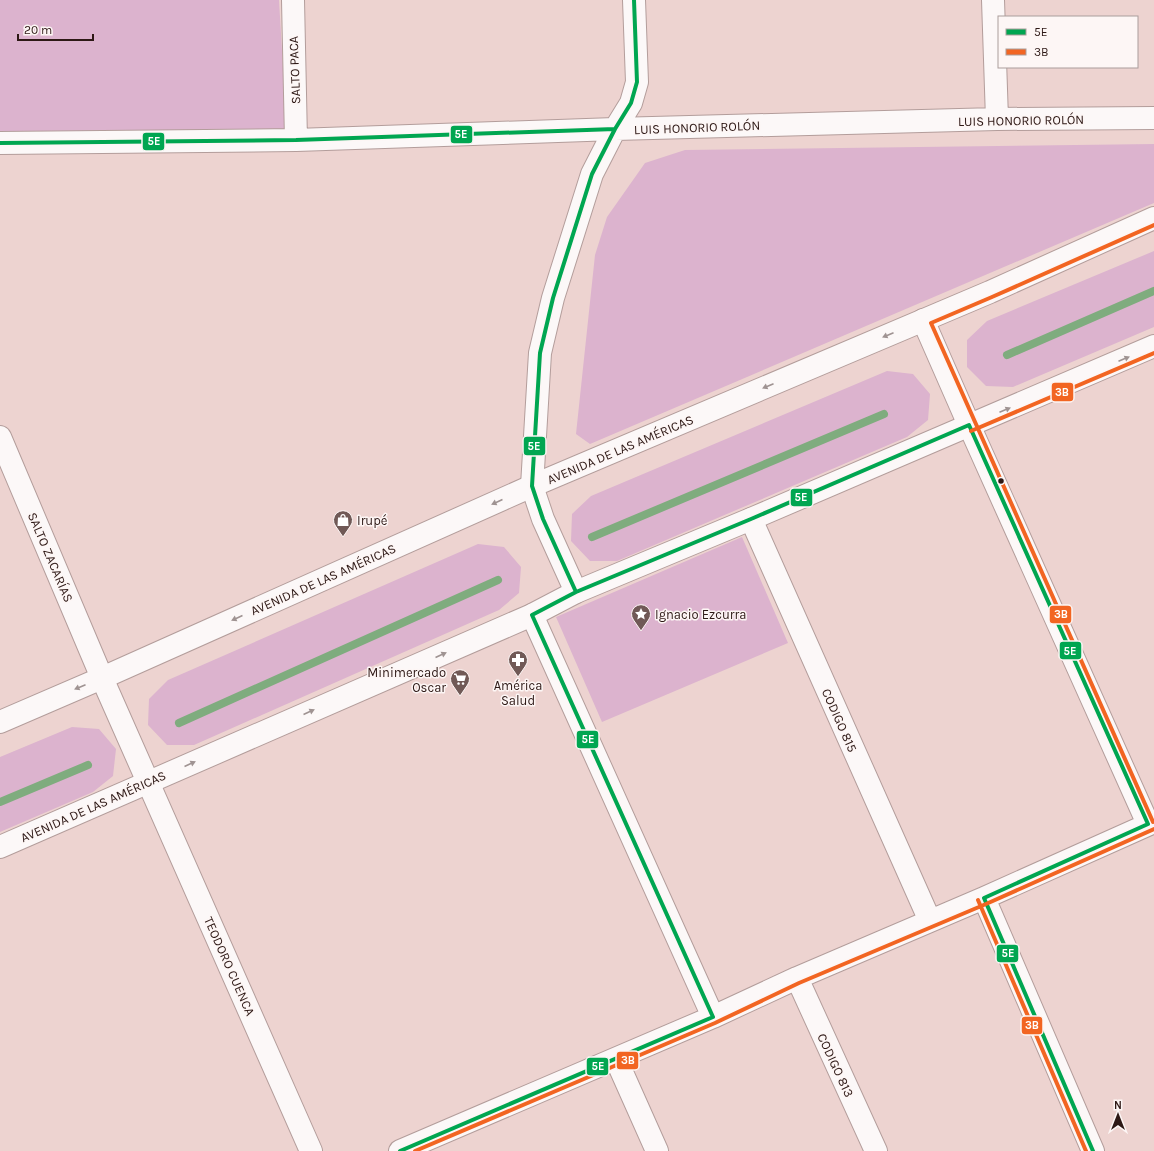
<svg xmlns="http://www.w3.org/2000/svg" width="1154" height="1151" viewBox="0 0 1154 1151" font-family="Karla,sans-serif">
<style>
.green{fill:#dcb3ce}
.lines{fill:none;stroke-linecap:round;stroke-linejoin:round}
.stream{stroke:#7fac7e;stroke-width:8}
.minor-casing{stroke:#b39d9b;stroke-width:24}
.primary-casing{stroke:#b39d9b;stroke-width:24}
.minor{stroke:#fcf8f8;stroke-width:22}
.primary{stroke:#fcf8f8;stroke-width:22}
.bus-1-casing{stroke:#fdf6f5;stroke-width:7}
.bus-2-casing{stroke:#fdf6f5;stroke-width:7}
.bus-1{stroke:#00a651;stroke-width:4}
.bus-2{stroke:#f26522;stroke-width:4}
.oneway{fill:#9f9392}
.bus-dot{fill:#2d1815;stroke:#fdf6f5;stroke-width:1.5}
.labels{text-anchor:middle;stroke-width:3;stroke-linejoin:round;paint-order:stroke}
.street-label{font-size:13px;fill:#2d1815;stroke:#fdf6f5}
.poi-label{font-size:13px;fill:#2d1815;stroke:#fdf6f5;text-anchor:start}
.line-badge{stroke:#fdf6f5;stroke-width:1.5}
.badge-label{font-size:11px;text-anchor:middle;font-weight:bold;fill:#fff}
</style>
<rect width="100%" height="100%" fill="#edd3d0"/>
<path class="green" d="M 0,0 L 279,0 L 287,136 L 0,151 Z
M 1154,144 L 1154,203 L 590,444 L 576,434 L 595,255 L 607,217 L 645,163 L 685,150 Z
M 1154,251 L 1154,327 L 1013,387 L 986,386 L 967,367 L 967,340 L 987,321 Z
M 887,371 L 913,374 L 930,394 L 928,420 L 907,437 L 617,561 L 590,561 L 571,541 L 572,514 L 591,496 Z
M 742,537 L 788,643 L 602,722 L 556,617 Z
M 478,544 L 504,547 L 521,567 L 519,593 L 499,610 L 194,745 L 167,745 L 148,725 L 149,699 L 168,680 Z
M 72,727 L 99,729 L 116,749 L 113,776 L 93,792 L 0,832 L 0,757 Z"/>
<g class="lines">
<path class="stream" d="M 1007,355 L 1154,291
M 592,537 L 884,414
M 179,723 L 498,580
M 0,802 L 88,765"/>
<defs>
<path id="minor" d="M 293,0 L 296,140
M 993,0 L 997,119
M 0,143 L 296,140 L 615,129 L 997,119 L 1154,118
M 923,320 L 969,425 L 1148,824
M 0,437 L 102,678 L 311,1151
M 751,519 L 930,921
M 576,592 L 543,519 L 532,486 L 540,353 L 553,298 L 592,174 L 615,129 L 631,103 L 637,82 L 634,0
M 532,615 L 713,1017
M 984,898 L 1093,1151
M 797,978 L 876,1151
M 616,1059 L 657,1151
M 400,1151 L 713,1017 L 797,978 L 984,898 L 1154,822"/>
<path id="primary" d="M 0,722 L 102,678 L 532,486 L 990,292 L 1154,218
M 0,847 L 532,615 L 576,592 L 751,519 L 1154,346"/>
</defs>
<use href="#minor" class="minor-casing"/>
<use href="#primary" class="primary-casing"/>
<use href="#minor" class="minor"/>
<use href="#primary" class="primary"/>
<defs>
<path id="bus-1" d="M 0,143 L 296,140 L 615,129
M 576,592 L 543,519 L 532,486 L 540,353 L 553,298 L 592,174 L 615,129 L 631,103 L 637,82 L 634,0
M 400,1151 L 713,1017 L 532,615 L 576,592 L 751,519 L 969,425 L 1148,824 L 984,898 L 1093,1151"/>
<path id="bus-2" d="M 971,431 L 1154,353
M 1153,822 L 931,323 L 992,297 L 1154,225
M 978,900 L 1086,1151
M 415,1151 L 715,1023 L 799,983 L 986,904 L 1154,829"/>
</defs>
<use href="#bus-1" class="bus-1-casing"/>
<use href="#bus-2" class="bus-2-casing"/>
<use href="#bus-1" class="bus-1"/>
<use href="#bus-2" class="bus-2"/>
</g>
<defs><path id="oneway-solid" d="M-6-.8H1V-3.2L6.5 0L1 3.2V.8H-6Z"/></defs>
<g class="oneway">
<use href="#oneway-solid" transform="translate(888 335) rotate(157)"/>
<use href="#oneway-solid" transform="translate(1124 359) rotate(-23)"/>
<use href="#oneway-solid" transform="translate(768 386) rotate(157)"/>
<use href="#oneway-solid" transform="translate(1005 410) rotate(-23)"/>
<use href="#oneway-solid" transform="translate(497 502) rotate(156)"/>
<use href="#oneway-solid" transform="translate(237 618) rotate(156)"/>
<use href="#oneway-solid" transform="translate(441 655) rotate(-24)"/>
<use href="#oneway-solid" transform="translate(80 687) rotate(157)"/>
<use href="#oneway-solid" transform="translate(309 712) rotate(-24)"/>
<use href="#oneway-solid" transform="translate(190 764) rotate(-24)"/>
</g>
<defs>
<symbol id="shop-pin" viewBox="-11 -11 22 30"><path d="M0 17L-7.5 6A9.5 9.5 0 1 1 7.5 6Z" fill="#705956" stroke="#fdf6f5"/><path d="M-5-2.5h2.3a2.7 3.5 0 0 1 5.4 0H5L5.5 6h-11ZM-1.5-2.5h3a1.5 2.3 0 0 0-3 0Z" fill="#fff"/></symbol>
<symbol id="sight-pin" viewBox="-11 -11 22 30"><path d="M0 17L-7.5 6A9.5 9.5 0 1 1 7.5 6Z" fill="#705956" stroke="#fdf6f5"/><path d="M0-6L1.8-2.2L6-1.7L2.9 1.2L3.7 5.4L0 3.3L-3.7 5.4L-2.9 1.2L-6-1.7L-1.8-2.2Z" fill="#fff"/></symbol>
<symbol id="pharmacy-pin" viewBox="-11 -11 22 30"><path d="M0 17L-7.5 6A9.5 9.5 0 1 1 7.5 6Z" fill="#705956" stroke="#fdf6f5"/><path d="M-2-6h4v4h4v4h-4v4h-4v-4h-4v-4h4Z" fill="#fff"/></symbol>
<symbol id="supermarket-pin" viewBox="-11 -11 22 30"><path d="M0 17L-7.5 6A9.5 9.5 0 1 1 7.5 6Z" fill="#705956" stroke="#fdf6f5"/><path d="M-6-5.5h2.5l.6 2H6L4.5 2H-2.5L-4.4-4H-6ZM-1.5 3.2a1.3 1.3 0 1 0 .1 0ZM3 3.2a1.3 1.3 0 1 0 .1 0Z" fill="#fff"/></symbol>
</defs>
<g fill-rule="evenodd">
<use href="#shop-pin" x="332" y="509" width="22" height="30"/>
<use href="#sight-pin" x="630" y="603" width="22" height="30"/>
<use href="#pharmacy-pin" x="507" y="649" width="22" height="30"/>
<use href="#supermarket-pin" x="449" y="668" width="22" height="30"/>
</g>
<circle class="bus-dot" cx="1001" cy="481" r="3.5"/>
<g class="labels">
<g class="street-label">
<text transform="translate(294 70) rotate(-92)" y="5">SALTO PACA</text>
<text transform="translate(1021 120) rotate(-1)" y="5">LUIS HONORIO ROLÓN</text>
<text transform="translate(697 127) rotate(-2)" y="5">LUIS HONORIO ROLÓN</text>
<text transform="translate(620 449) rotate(-23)" y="5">AVENIDA DE LAS AMÉRICAS</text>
<text transform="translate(51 557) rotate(67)" y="5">SALTO ZACARÍAS</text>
<text transform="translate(323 579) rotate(-24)" y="5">AVENIDA DE LAS AMÉRICAS</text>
<text transform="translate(840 720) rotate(66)" y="5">CODIGO 815</text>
<text transform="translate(93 806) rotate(-24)" y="5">AVENIDA DE LAS AMÉRICAS</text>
<text transform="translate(230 966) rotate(66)" y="5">TEODORO CUENCA</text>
<text transform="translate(836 1065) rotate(65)" y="5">CODIGO 813</text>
</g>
<g class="poi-label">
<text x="357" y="525">Irupé</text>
<text x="655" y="619">Ignacio Ezcurra</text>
<text x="446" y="677" text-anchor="end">Minimercado<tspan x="446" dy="15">Oscar</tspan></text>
<text x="518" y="690" text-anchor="middle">América<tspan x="518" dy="15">Salud</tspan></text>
</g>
</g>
<g class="line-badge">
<rect x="450" y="125" width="23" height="19" rx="4" fill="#00a651"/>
<rect x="142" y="132" width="23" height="19" rx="4" fill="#00a651"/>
<rect x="1051" y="382" width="23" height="20" rx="4" fill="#f26522"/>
<rect x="523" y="436" width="23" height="20" rx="4" fill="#00a651"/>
<rect x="790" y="488" width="23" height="19" rx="4" fill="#00a651"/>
<rect x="1049" y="605" width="23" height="19" rx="4" fill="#f26522"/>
<rect x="1059" y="641" width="23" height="19" rx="4" fill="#00a651"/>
<rect x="576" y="730" width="23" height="19" rx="4" fill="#00a651"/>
<rect x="996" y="944" width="23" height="19" rx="4" fill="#00a651"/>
<rect x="1021" y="1016" width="22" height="19" rx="4" fill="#f26522"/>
<rect x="616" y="1051" width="23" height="19" rx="4" fill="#f26522"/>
<rect x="586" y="1057" width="23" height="19" rx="4" fill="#00a651"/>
</g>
<g class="badge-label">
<text x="461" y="138">5E</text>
<text x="154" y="145">5E</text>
<text x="1062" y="396">3B</text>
<text x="534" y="450">5E</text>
<text x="801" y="501">5E</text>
<text x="1061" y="618">3B</text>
<text x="1070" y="655">5E</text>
<text x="588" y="743">5E</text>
<text x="1008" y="957">5E</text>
<text x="1032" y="1029">3B</text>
<text x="628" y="1064">3B</text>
<text x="598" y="1070">5E</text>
</g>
<rect x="998" y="16" width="140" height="52" fill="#fdf6f5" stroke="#aa9d9b"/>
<rect x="1006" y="29" width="20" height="6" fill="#00a651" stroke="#aa9d9b"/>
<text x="1034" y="36" font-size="12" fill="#2d1815">5E</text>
<rect x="1006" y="49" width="20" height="6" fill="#f26522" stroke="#aa9d9b"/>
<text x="1034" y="56" font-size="12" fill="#2d1815">3B</text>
<g transform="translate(1118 1115)" stroke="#fdf6f5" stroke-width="3" paint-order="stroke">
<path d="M0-3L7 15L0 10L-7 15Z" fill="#2d1815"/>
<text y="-6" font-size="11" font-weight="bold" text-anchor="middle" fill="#2d1815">N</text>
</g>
<path d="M18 34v6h75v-6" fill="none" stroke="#2d1815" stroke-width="2"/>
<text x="24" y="34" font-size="12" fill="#2d1815" stroke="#fdf6f5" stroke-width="3" paint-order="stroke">20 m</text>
</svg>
